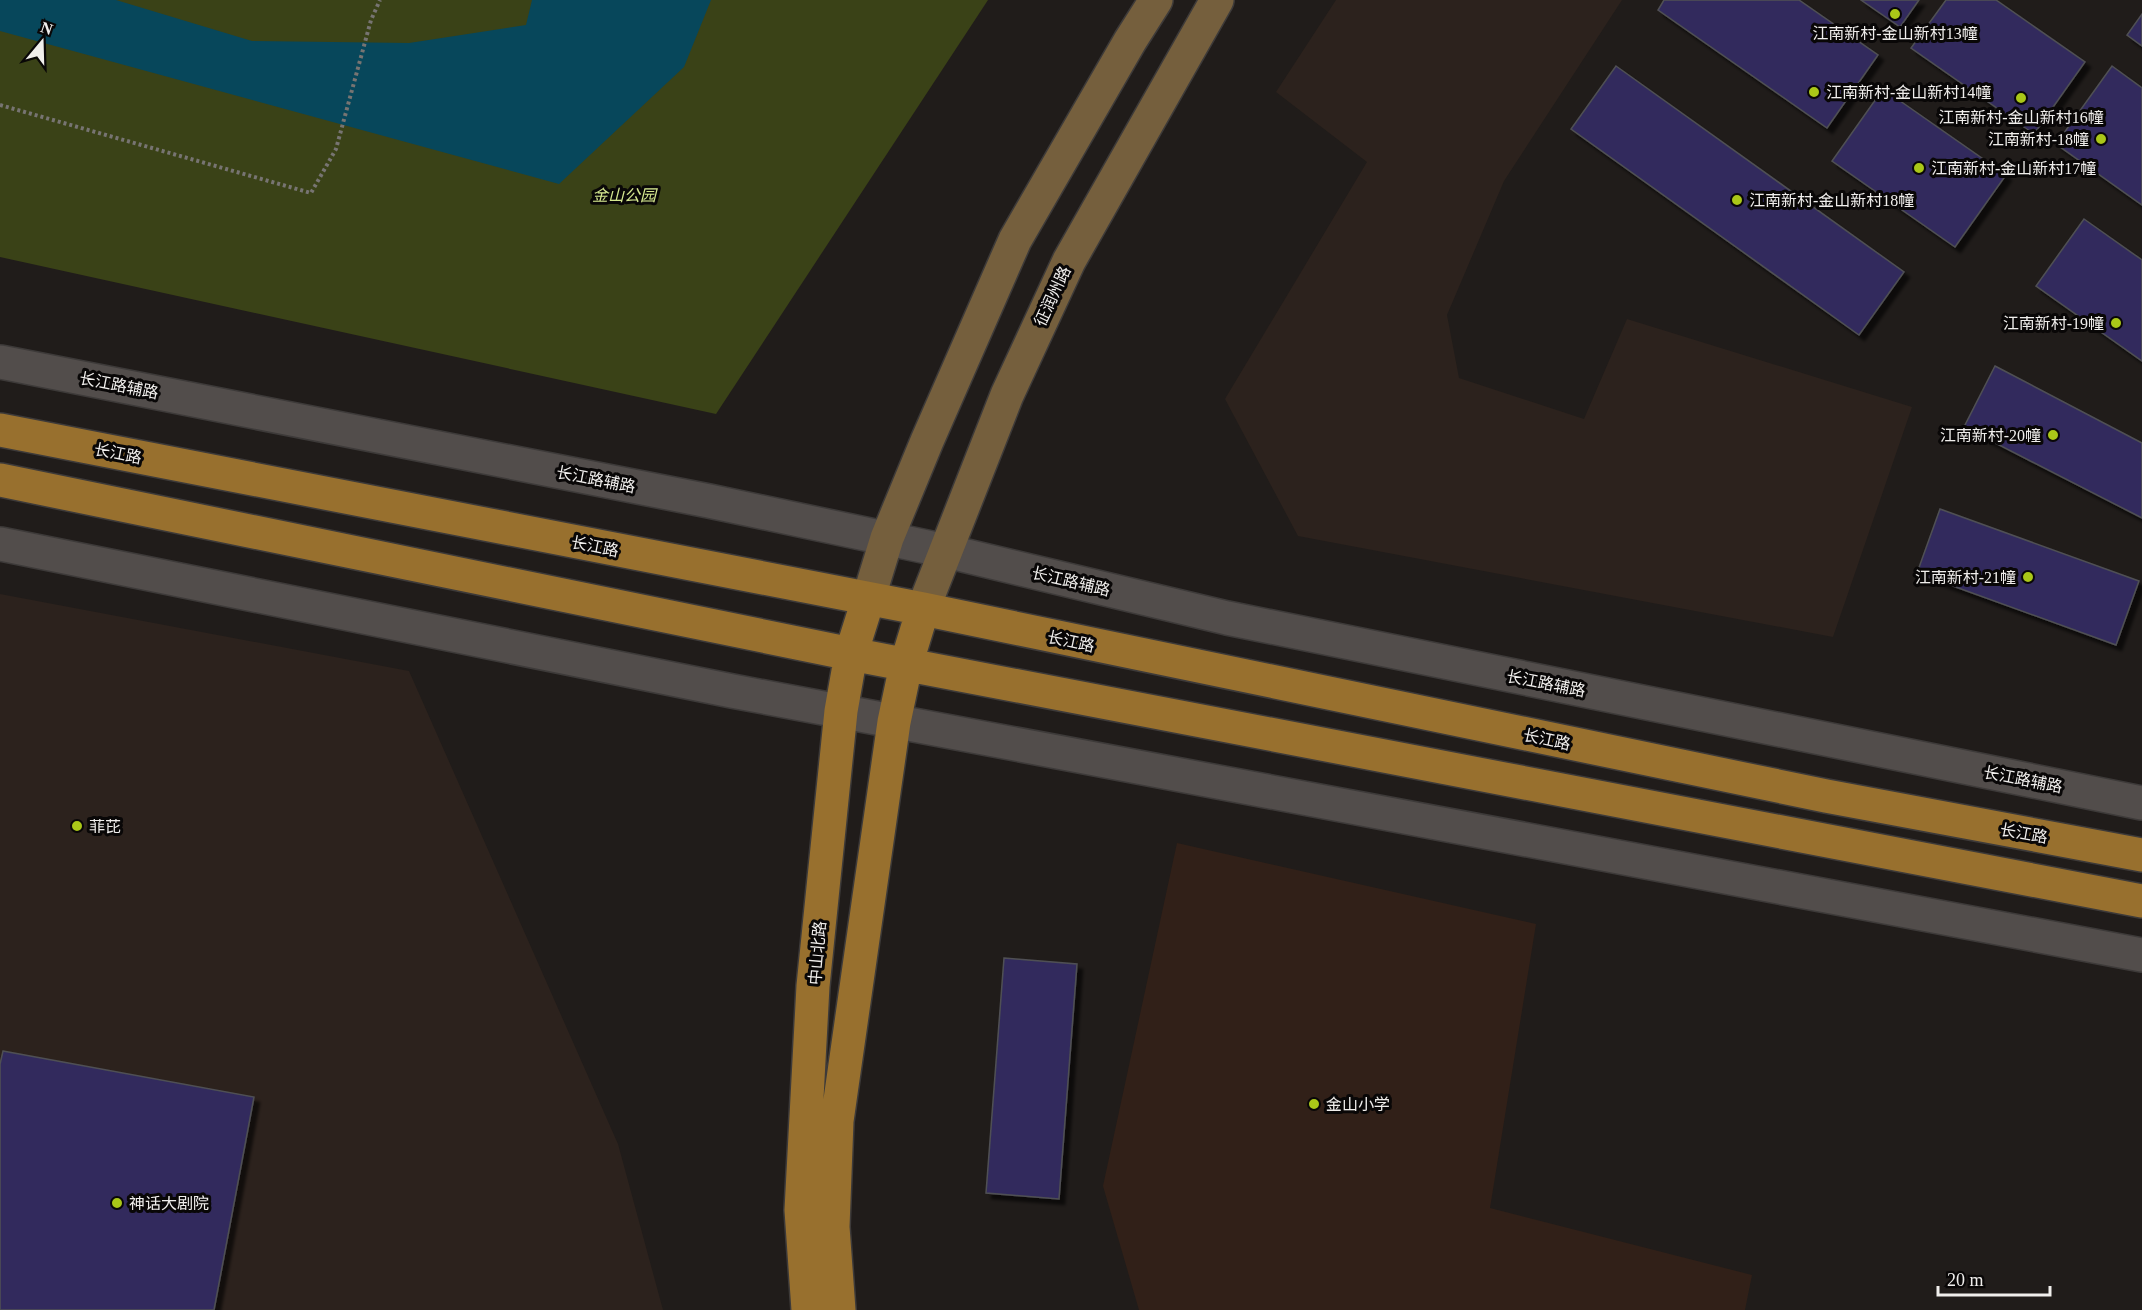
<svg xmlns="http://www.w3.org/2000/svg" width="2142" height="1310" viewBox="0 0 2142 1310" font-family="'Times New Roman','Noto Sans SC',serif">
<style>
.built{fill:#2c221d}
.education{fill:#312018}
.green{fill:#3a4217}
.water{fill:#07475b}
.building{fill:#312c5d;stroke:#505054;stroke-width:1.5;filter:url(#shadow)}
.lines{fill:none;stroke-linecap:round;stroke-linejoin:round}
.street-casing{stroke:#3d3a39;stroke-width:36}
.secondary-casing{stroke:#3d3a39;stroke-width:36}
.primary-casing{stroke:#3d3a39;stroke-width:36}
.path{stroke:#777472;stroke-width:4;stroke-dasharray:3 3;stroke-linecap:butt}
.street{stroke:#524d4b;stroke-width:33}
.secondary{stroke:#755f3d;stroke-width:33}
.primary{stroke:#98702e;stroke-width:33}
.poi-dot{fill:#aac718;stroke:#090707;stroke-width:2}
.labels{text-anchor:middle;stroke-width:6;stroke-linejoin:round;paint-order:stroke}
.poi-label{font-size:16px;fill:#f0eeec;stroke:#090707;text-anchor:start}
.park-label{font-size:16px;font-style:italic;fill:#d6e890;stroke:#090707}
.street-label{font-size:16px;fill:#f0eeec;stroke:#090707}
</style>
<defs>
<filter id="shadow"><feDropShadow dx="5.5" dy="5.5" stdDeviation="1.5" flood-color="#0009"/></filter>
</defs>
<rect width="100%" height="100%" fill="#201c1a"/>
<path class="built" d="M 1336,0 L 1622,0 L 1504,181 L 1447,315 L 1459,378 L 1584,419 L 1627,319 L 1912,407 L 1833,637 L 1298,536 L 1225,399 L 1367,162 L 1276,92 Z
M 0,594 L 409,671 L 618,1144 L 663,1310 L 0,1310 Z"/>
<path class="education" d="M 1177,843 L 1536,924 L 1490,1208 L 1752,1275 L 1745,1310 L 1139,1310 L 1103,1186 Z"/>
<path class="green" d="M 0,0 L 988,0 L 716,414 L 0,257 Z"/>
<path class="water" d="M 0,0 L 116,0 L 252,41 L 409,43 L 526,25 L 532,0 L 711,0 L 684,67 L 559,184 L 0,31 Z"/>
<path class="building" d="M 1664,0 L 1799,0 L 1878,55 L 1827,128 L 1658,10 Z
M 1861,0 L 1919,0 L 1900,27 Z
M 1946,0 L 1996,0 L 2085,62 L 2034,134 L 1911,48 Z
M 2142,14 L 2142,46 L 2127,35 Z
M 1616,66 L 1904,272 L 1859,335 L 1571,129 Z
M 2112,66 L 2142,88 L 2142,205 L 2056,144 Z
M 1883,89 L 2006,175 L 1955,247 L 1832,161 Z
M 2084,219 L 2142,260 L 2142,361 L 2036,286 Z
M 1995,366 L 2142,443 L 2142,518 L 1964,427 Z
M 1940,509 L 2139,581 L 2116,645 L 1917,573 Z
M 1004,958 L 1077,964 L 1059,1199 L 986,1193 Z
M 3,1051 L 254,1097 L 214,1310 L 0,1310 L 0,1064 Z"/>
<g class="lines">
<defs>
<path id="street" d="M 0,362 L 709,501 L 946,551 L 1227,618 L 2142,803
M 0,544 L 732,691 L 2142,955"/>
<path id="secondary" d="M 868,600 L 887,538 L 927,441 L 1015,240 L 1130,41 L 1156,0
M 923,609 L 1007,395 L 1069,261 L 1217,0"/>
<path id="primary" d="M 0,430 L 923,609 L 1826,796 L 2142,855
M 0,480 L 851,654 L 2142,901
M 808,1310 L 801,1210 L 813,986 L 841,711 L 851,654 L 868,600
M 839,1310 L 833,1227 L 837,1121 L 894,722 L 906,665 L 923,609"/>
</defs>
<use href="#street" class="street-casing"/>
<use href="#secondary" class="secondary-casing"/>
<use href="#primary" class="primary-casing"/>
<path class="path" d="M 0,105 L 311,193 L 336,149 L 371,20 L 380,0"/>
<use href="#street" class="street"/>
<use href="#secondary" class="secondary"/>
<use href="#primary" class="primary"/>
</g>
<g class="poi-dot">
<circle cx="1895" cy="14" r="6"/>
<circle cx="1814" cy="92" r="6"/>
<circle cx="2021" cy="98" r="6"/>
<circle cx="2101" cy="139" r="6"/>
<circle cx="1919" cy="168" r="6"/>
<circle cx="1737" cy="200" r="6"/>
<circle cx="2116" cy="323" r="6"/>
<circle cx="2053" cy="435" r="6"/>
<circle cx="2028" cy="577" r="6"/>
<circle cx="77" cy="826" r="6"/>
<circle cx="1314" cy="1104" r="6"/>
<circle cx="117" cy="1203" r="6"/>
</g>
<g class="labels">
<g class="poi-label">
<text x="1895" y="39" text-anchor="middle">江南新村-金山新村13幢</text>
<text x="1826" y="98">江南新村-金山新村14幢</text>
<text x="2021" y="123" text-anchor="middle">江南新村-金山新村16幢</text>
<text x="2089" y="145" text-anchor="end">江南新村-18幢</text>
<text x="1931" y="174">江南新村-金山新村17幢</text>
<text x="1749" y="206">江南新村-金山新村18幢</text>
<text x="2104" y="329" text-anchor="end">江南新村-19幢</text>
<text x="2041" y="441" text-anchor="end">江南新村-20幢</text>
<text x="2016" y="583" text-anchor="end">江南新村-21幢</text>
<text x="89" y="832">菲芘</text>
<text x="1326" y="1110">金山小学</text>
<text x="129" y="1209">神话大剧院</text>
</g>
<g class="park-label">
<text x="624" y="201">金山公园</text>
</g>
<g class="street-label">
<text transform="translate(1052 296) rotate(-65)" y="6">征润州路</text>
<text transform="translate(119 385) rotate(11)" y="6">长江路辅路</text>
<text transform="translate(118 453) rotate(11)" y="6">长江路</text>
<text transform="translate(596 479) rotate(11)" y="6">长江路辅路</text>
<text transform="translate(595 546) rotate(11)" y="6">长江路</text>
<text transform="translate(1071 581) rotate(13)" y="6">长江路辅路</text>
<text transform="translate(1071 641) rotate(12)" y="6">长江路</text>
<text transform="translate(1546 683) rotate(11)" y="6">长江路辅路</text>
<text transform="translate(1547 739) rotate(12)" y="6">长江路</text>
<text transform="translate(2023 779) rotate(11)" y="6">长江路辅路</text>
<text transform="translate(2024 833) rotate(10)" y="6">长江路</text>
<text transform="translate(817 953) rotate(-85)" y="6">中山北路</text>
</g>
</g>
<g transform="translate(42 42) rotate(19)" stroke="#090707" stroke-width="4.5" paint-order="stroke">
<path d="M0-4.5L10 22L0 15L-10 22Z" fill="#f0eeec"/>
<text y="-9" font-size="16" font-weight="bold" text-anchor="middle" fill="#f0eeec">N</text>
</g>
<path d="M1938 1286v9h112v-9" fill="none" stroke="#f0eeec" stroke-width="3"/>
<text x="1947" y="1286" font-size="18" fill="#f0eeec" stroke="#090707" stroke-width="4.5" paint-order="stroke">20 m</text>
</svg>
